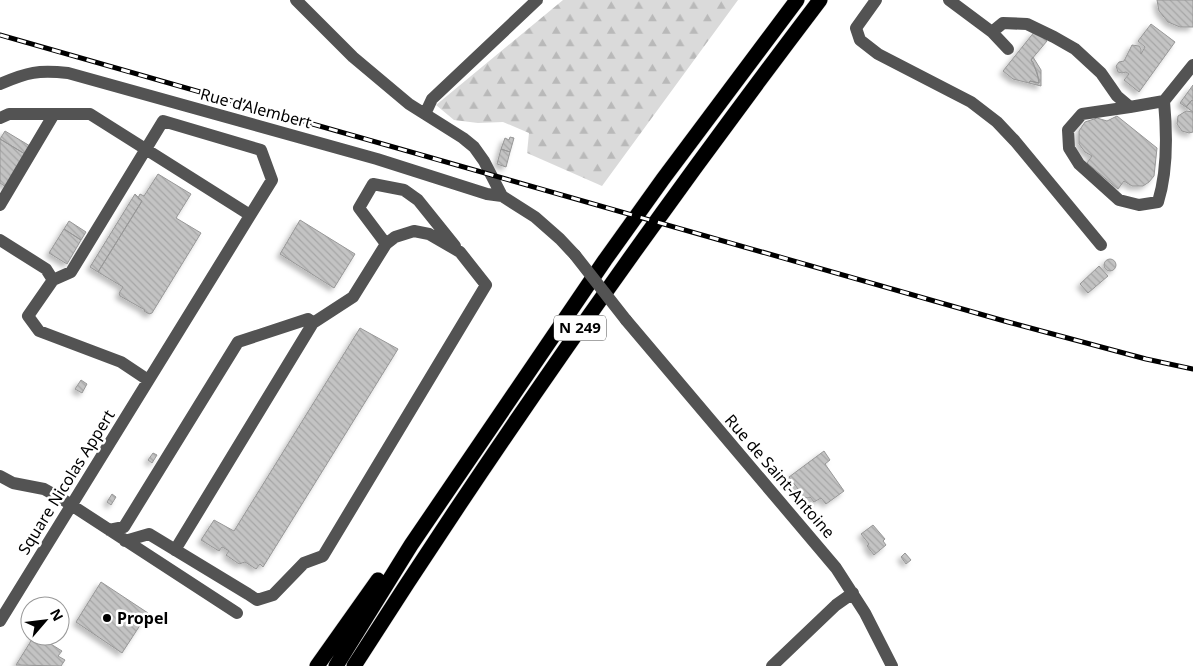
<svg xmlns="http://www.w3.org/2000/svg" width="1193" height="666" viewBox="0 0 1193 666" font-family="'Noto Sans',sans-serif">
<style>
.forest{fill:url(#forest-firs)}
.building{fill:url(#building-back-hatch);stroke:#979797;filter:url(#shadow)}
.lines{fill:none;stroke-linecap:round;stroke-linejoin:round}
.highway-casing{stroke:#dbdbdb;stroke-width:16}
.minor{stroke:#535353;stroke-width:12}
.highway{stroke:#000;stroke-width:15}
.rail-casing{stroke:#000;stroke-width:5}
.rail{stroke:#fff;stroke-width:3;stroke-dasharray:9;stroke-linecap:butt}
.minor-bridge{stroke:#535353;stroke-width:12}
.poi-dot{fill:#000;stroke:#fff;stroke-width:2}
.labels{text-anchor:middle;stroke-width:5;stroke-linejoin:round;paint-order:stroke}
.shield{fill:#fff;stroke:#4c4c4c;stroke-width:1}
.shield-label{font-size:15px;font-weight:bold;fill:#000}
.street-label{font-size:16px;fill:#000;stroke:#fff}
.poi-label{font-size:16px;font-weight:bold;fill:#000;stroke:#fff;text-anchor:start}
</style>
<defs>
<pattern id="forest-firs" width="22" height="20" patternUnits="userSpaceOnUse" patternTransform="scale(1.25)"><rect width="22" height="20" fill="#dadada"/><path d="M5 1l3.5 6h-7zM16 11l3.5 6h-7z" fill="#b9b9b9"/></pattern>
<pattern id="building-back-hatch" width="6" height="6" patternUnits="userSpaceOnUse" patternTransform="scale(1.25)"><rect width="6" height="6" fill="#c3c3c3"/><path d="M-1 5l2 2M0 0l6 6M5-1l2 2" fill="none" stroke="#a6a6a6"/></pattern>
<filter id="shadow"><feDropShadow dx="-3.5" dy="3.5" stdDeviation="2.5" flood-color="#0004"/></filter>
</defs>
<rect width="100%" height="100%" fill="#fff"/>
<path class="forest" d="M 563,0 L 738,0 L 602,186 L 527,153 L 529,133 L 503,122 L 478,123 L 454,120 L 436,105 Z"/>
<path class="building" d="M 1157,0 L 1193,0 L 1193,27 L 1180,27 L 1168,22 L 1159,11 Z
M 1151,24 L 1175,42 L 1139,92 L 1124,80 L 1129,74 L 1126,72 L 1122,73 L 1118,72 L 1116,66 L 1119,62 L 1124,61 L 1132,45 L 1139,46 L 1141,49 L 1141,54 L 1145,47 L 1138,41 Z
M 1035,31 L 1047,41 L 1031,60 L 1037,72 L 1039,83 L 1030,81 L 1029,83 L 1013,79 L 1003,71 Z
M 1033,57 L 1041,70 L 1041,86 L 1029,83 L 1030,81 L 1039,83 L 1039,80 L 1033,62 L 1031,60 Z
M 1193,85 L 1193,101 L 1192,100 L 1186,107 L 1180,103 Z
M 1192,100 L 1193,101 L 1193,112 L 1186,107 Z
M 1186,111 L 1193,112 L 1193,132 L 1189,133 L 1182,131 L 1177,124 L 1178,116 Z
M 1117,116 L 1157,148 L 1154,176 L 1149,182 L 1143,186 L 1132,186 L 1124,181 L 1118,189 L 1087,163 L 1092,156 L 1085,152 L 1079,144 L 1079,131 L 1085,122 L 1097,118 L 1107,121 Z
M 5,131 L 30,146 L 25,154 L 0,139 Z
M 510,137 L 514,138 L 510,152 L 501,149 L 505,138 L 509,140 Z
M 0,139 L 25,154 L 6,187 L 0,183 Z
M 501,149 L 510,152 L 506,167 L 497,164 Z
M 158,174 L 191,194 L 176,218 L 201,233 L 152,313 L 149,314 L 144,311 L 145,310 L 120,296 L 119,293 L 123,287 L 98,272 L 142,201 L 138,198 L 140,194 L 144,196 Z
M 135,194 L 142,201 L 98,272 L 90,267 Z
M 300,220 L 355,254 L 334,288 L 280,254 Z
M 69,221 L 86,232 L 81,240 L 64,229 Z
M 64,229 L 81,240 L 67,264 L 49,253 Z
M1104 265a6 6 0 1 1 12 0a6 6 0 1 1-12 0Z
M 1099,266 L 1108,276 L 1088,293 L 1080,284 Z
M 360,328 L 398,349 L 263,567 L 260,564 L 256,569 L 245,562 L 239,564 L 226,555 L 229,551 L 224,548 L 222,547 L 219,551 L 201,540 L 214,520 L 234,531 Z
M 81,380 L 87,384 L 82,393 L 75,389 Z
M 824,451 L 830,460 L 825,464 L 844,491 L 826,504 L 821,498 L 814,502 L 810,497 L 808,498 L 804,497 L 789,477 Z
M 153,453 L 157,455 L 152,463 L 148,460 Z
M 112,494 L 116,497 L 111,505 L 107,502 Z
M 873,525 L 885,539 L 883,541 L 886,545 L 874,555 L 867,546 L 869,544 L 861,534 Z
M 905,553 L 911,560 L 906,564 L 901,557 Z
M 101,582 L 148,613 L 122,653 L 76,622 Z
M 34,636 L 38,636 L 62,651 L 58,656 L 65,660 L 61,666 L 16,665 Z"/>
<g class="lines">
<defs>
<path id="highway" d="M 317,666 L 378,580
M 336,666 L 411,545 L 605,260 L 663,179 L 797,0
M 354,666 C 500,437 656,216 820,0"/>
</defs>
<use href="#highway" class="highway-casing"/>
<path class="minor" d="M 296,0 L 353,57 L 409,104 L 463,138 L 474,147 L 484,161 L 502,196 L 535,217 L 560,239 L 575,255
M 876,0 L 856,28 L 860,40 L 878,54 L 971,102 L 997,122 L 1015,141 L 1101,245
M 949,0 L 992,32
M 1008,49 L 992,32 L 1003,23 L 1027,24 L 1054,37 L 1075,49 L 1101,73 L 1117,96 L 1130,107 L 1164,101
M 0,84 C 28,72 38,70 68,73 L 377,159 L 487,194 L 502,196
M 1130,107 L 1082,114 L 1068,130 L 1069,148 L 1079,164 L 1119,200 L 1139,205 L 1158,202 C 1168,170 1167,133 1164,101 L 1193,65
M 425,114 L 432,99 L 537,0
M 0,118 L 9,114 L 90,114 L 250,215
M 0,205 L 54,114
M 0,240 L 46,269 L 53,280
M 386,244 L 359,208 L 373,184 L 404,190 L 418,200 L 455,246
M 626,320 L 836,568 L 865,613 L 892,666
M 0,476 L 13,483 L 44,489 L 62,499 L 237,613
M 109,530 L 124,527 L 238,342 L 308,319 L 313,323
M 125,541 L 149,534 L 248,594 L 257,600 L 273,595 L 304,563 L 323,556 L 486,285 L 460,252 L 429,234 L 414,231 L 395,237 L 386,244 L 353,297 L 313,323 L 175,550
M 0,621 C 90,474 181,327 272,180 L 261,150 L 163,121 L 71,272 L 53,280 L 28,316 L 39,331 L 121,362 L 148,380
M 772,666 L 836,605 L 853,593"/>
<use href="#highway" class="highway"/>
<defs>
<path id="rail" d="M 0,35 L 1008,322 L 1146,359 L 1193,369"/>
</defs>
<use href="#rail" class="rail-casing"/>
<use href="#rail" class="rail"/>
<path class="minor-bridge" d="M 575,255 L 626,320"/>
</g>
<circle class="poi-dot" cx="107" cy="618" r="5"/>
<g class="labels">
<rect class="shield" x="554" y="315.5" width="52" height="25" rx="4"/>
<g class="shield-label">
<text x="580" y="333">N 249</text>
</g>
<g class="street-label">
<text transform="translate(256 108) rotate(15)" y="6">Rue d’Alembert</text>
<text transform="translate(780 476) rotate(49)" y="6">Rue de Saint-Antoine</text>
<text transform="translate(66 482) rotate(-58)" y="6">Square Nicolas Appert</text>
</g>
<g class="poi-label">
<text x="117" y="624">Propel</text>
</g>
</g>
<g transform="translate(45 621) rotate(62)"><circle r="24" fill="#ffffff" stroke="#999999"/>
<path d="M0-4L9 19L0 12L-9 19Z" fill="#000000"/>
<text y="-8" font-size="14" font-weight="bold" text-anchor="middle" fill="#000000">N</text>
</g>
</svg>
